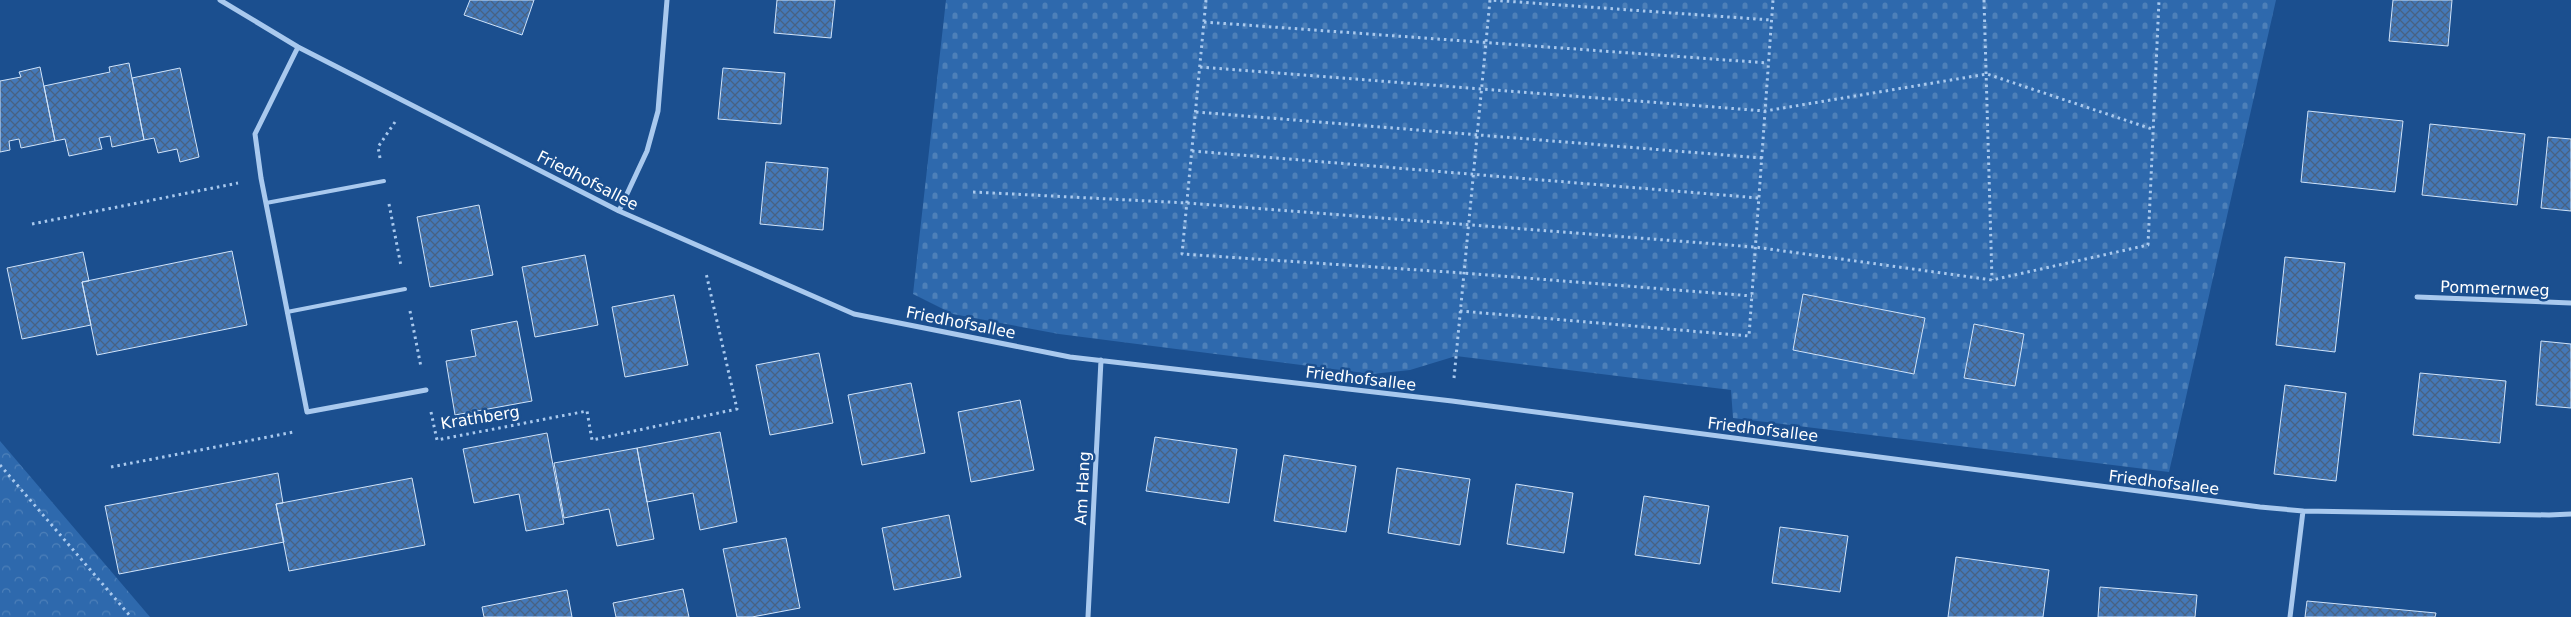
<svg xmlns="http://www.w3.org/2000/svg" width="2571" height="617" viewBox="0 0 2571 617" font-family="'DejaVu Sans',sans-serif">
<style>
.forest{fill:url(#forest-crowns)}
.cemetery{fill:url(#cemetery-stones)}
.building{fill:url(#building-cross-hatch);stroke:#cfe3fa}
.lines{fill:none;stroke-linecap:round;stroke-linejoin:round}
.path{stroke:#a9c9ee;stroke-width:3;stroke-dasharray:2.5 4;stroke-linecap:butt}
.lane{stroke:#a9c9ee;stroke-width:4}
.street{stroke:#a9c9ee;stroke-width:5}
.labels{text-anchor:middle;stroke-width:5;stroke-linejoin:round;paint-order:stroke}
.street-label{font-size:16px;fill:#fff;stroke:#1b4f8f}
</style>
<defs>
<pattern id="forest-crowns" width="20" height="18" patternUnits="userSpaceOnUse" patternTransform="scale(1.25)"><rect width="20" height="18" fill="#2e69ad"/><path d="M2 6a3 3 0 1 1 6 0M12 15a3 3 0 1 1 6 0" fill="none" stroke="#4d80b9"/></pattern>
<pattern id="cemetery-stones" width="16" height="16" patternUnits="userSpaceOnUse" patternTransform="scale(1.25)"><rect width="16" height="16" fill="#2e69ad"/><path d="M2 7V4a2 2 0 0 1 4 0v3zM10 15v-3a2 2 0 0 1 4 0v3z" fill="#4d80b9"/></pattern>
<pattern id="building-cross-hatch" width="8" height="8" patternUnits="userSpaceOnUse" patternTransform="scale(1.25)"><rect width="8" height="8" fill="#4478b7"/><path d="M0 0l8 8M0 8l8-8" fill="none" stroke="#486282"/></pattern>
</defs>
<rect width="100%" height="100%" fill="#1b4f8f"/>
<path class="forest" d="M 0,441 L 150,617 L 0,617 Z"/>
<path class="cemetery" d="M 946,0 L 2276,0 L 2169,472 L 1733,418 L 1731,390 L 1456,356 L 1410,370 L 1372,374 L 1059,334 L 953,314 L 913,294 Z"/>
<path class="building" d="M 470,0 L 534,0 L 522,35 L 464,15 Z
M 777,0 L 835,0 L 831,38 L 774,33 Z
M 2393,0 L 2452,0 L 2448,46 L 2389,41 Z
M 129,63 L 144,140 L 112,147 L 110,136 L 99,138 L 102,149 L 69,156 L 65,139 L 55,141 L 44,86 L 110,72 L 109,67 Z
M 40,67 L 55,141 L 21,148 L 19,139 L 9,141 L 10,150 L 0,152 L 0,81 L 21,77 L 19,72 Z
M 180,68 L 199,157 L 180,162 L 177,149 L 158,153 L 154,138 L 144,140 L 132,78 Z
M 723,68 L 785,73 L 781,124 L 718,119 Z
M 2308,111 L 2403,121 L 2395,192 L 2301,182 Z
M 2430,124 L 2525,134 L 2517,205 L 2422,195 Z
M 2548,137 L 2571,139 L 2571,211 L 2541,208 Z
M 766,162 L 828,168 L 823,230 L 760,224 Z
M 479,205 L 493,275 L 430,287 L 417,217 Z
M 232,251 L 247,325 L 97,355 L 82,282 Z
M 83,252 L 89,281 L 82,282 L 91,325 L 22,339 L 7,268 Z
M 585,255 L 598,325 L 535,337 L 522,267 Z
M 2285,257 L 2345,263 L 2335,352 L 2276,345 Z
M 1803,294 L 1925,318 L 1914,374 L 1793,350 Z
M 674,295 L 688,365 L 625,377 L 612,307 Z
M 517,321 L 532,401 L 455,415 L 446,361 L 476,356 L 471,330 Z
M 1974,324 L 2024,334 L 2015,386 L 1964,378 Z
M 2541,341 L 2571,344 L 2571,408 L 2536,405 Z
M 819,353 L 833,423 L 770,435 L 756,365 Z
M 2420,373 L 2506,381 L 2500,443 L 2413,435 Z
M 911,383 L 925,453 L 862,465 L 848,395 Z
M 2285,385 L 2346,393 L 2336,481 L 2274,474 Z
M 1020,400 L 1034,470 L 971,482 L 958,412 Z
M 720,432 L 737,522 L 700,530 L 693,493 L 647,502 L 637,448 Z
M 547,433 L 564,524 L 526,531 L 519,494 L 474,503 L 463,449 Z
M 1155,437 L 1237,449 L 1229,503 L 1146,491 Z
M 637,448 L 654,539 L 617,546 L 609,509 L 564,518 L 554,463 Z
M 1284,455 L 1356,466 L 1346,532 L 1274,521 Z
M 1397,468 L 1470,479 L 1460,545 L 1388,533 Z
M 278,473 L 283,503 L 276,504 L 284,542 L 119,574 L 105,506 Z
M 412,478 L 425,545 L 289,571 L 276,504 Z
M 1516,484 L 1573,493 L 1564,553 L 1507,544 Z
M 1644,496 L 1709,506 L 1700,564 L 1635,555 Z
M 949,515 L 961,577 L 894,590 L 882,528 Z
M 1780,527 L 1848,536 L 1840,592 L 1772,583 Z
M 786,538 L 800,608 L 752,617 L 737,617 L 723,549 Z
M 1956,557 L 2049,570 L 2043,617 L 1948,617 Z
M 2100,587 L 2197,595 L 2195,617 L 2098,617 Z
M 683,589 L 689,617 L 616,617 L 613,603 Z
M 567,590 L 572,617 L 484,617 L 482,607 Z
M 2307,601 L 2436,613 L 2435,617 L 2305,617 Z"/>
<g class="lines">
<path class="path" d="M 1206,0 L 1182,254 L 1463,273 L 1752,296
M 1984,0 L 1992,280
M 1204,22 L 1768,63
M 1200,67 L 1765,111 L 1987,74 L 2152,129
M 1196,112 L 1762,158
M 1192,151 L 1759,198
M 380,158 L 378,147 L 395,122
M 973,192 L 1188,203 L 1755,247 L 1992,280 L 2148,245 L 2159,0
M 389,204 L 401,266
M 32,224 L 238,183
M 410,311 L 421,367
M 1460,311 L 1749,336 L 1773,0
M 1454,378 L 1490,0 L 1771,20
M 431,412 L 437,440 L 587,411 L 592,440 L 737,409 L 706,273
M 0,465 L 131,617
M 111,467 L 294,432"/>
<path class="lane" d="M 266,203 L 384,181
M 287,312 L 405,289"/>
<path class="street" d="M 220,0 L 298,47 L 619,211 L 854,314 L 1070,357 L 1452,401 L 2260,507 L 2303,511 L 2549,515 L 2571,514
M 298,47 L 255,134 L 261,178 L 307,412 L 426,390
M 619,211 L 647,151 L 658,111 L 667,0
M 2417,297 L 2571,303
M 1088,617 L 1101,360
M 2290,617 L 2303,511"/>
</g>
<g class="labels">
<g class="street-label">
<text transform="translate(588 180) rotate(27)" y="6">Friedhofsallee</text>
<text transform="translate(2495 288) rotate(2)" y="6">Pommernweg</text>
<text transform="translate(961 322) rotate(11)" y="6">Friedhofsallee</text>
<text transform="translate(1361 378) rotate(7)" y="6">Friedhofsallee</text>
<text transform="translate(480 417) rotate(-9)" y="6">Krathberg</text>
<text transform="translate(1763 429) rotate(7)" y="6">Friedhofsallee</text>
<text transform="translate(2164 482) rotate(7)" y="6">Friedhofsallee</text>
<text transform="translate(1082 488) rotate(-87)" y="6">Am Hang</text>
</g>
</g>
</svg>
